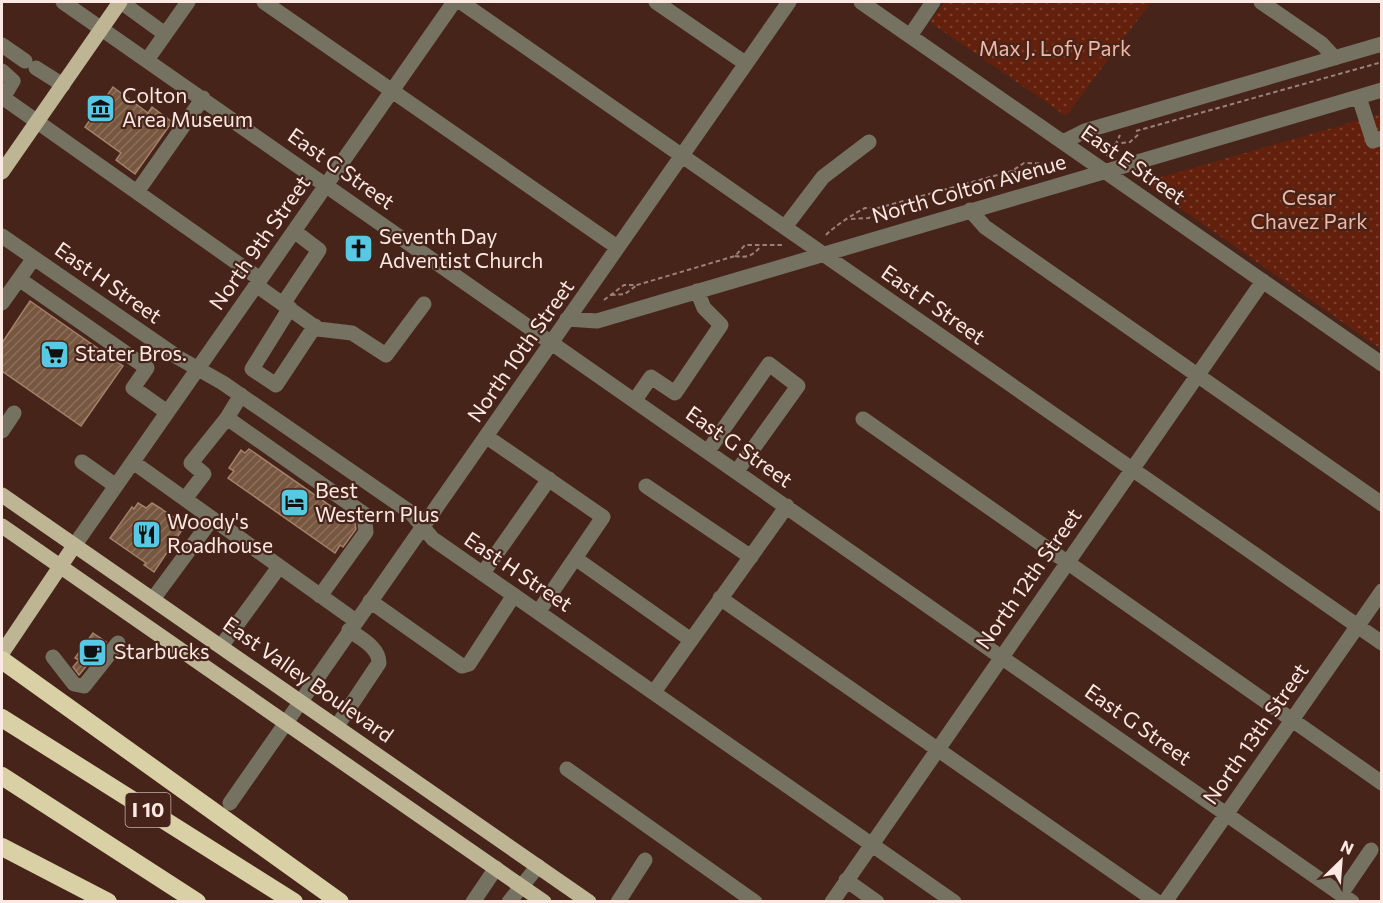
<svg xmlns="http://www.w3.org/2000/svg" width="1383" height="903" viewBox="0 0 1383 903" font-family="Commissioner,sans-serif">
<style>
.park{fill:url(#park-dots)}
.building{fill:url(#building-hatch);stroke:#a48168;stroke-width:1.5}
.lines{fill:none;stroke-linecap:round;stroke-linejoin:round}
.path{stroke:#9b8078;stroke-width:2;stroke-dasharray:4.5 3;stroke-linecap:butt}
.minor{stroke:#767262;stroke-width:15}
.major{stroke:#bdb593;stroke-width:15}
.highway{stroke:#d9d0a6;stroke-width:18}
.labels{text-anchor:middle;stroke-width:4.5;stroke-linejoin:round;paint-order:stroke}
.shield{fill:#47241a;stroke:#c6aea7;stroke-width:1.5}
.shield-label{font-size:20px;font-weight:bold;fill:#fce9e4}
.park-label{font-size:21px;fill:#f0b7a6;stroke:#47241a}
.poi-label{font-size:21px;fill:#fce9e4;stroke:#47241a;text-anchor:start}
.street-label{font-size:21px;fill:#fce9e4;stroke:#47241a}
</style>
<defs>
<pattern id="park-dots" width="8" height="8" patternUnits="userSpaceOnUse" patternTransform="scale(1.5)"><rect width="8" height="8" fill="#63200c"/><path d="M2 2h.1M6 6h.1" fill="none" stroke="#7a402f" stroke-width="1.8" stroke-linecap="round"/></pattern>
<pattern id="building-hatch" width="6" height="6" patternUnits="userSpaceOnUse" patternTransform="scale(1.5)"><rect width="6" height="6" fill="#785740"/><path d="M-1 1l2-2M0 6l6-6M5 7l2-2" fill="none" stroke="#8c6f5b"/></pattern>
</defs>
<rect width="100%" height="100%" fill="#47241a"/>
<path class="park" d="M 945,2 L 1151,2 L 1066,116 L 930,22 Z
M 1381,114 L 1381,349 L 1150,187 L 1154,179 Z"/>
<path class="building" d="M 113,87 L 148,113 L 152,107 L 172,122 L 135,174 L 116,160 L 121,153 L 85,127 Z
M 30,301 L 123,366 L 81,426 L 2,371 L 2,343 Z
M 249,449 L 355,523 L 356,529 L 343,547 L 340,545 L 335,553 L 228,478 L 234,471 L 229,468 L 241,450 L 245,453 Z
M 138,503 L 146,508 L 152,503 L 160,508 L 176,519 L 173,523 L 182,530 L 154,572 L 144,565 L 146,563 L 110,538 L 132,507 L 134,509 Z
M 93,633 L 106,642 L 79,675 L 73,667 L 79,660 L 75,658 Z"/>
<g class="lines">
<path class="path" d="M 1136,131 L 1382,62
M 1114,144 L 1130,142 L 1140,133
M 1106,155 L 1111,154 L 1120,135
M 1012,171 L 1026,174 L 1039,166
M 851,219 L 869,218 L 878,208
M 826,235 C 832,228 856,212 865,208 L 878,208 L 1012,171 L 1024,163 L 1061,164
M 735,256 C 746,258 753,256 760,247
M 611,295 L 625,294 L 637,285
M 604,300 L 624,285 L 637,285 L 735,256 L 745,245 L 783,245"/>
<path class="minor" d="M 63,2 L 1352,902
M 121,2 L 165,34
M 264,2 L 617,247
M 461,2 L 1382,643
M 656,2 L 745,63
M 861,2 L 1382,364
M 1261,2 L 1322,44 L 1335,58
M 910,36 L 933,2
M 2,45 L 25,61
M 147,60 L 188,2
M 36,68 L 63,85
M 2,71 L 13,81 L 3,98
M 2,97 L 260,279
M 1359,97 L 1373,141 L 1382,138
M 1063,142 L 1085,131 L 1382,44
M 137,192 L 203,98
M 970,210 L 985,227 L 1382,504
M 785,227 L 823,177 L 869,142
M 2,236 L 179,358 L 223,383 L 410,512 L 433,539 L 954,902
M 19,279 L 147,368 L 133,388 L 167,412
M 256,285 L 318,329 L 352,333 L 386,355 L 424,304
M 2,303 L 34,258
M 283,304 L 319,250 L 294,231
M 290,308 L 252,369 L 276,385 L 315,326
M 567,319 L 597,321 L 1382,90
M 635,400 L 651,377 L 675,393 L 721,325 L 704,308 L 697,291
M 227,418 L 364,514 L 366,532 L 320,596
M 863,419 L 1382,783
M 2,431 L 14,413
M 487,437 L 603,517 L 539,611
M 708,451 L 769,364 L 798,386 L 737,471
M 82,462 L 116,486
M 133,462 L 356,621
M 646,486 L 751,557
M 185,499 L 204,474 L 191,463 L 227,418 L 241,395
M 74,546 L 454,2
M 575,558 L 691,640
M 483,573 L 549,479
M 720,598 L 1157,902
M 153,599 L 212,519
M 370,601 L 462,666 L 469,664 L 514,595
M 222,645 L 279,567
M 53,657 L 74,684 L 84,686 L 118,643
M 654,692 L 787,506
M 337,726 L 379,663 C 379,647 361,639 349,630
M 567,769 L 755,902
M 230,803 L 789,2
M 846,880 L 877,902
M 1341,894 L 1371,850
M 473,902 L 496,868
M 509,902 L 538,866
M 618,902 L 645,860
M 832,902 L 1263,281
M 1165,902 L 1382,591"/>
<path class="major" d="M 2,172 L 120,2
M 2,495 L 589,902
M 2,526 L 544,902
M 2,653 L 74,546"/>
<path class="highway" d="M 2,660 L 340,902
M 2,718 L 294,902
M 2,776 L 197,902
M 2,847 L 108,902"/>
</g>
<defs>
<symbol id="museum-square" viewBox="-11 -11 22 22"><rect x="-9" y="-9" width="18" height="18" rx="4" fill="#59c8e4" stroke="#47241a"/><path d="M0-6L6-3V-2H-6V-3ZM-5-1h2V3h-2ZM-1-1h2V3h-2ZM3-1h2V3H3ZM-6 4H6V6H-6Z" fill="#111"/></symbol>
<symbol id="church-square" viewBox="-11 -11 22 22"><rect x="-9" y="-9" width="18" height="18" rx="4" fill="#59c8e4" stroke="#47241a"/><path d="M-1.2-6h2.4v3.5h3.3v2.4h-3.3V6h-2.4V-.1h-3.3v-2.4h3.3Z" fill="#111"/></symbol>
<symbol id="supermarket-square" viewBox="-11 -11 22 22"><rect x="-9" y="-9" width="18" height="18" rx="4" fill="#59c8e4" stroke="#47241a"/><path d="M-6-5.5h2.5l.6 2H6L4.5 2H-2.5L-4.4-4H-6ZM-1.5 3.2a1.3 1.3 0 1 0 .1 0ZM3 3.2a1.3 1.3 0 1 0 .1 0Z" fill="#111"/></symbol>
<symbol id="hotel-square" viewBox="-11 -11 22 22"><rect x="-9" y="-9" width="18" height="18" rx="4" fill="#59c8e4" stroke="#47241a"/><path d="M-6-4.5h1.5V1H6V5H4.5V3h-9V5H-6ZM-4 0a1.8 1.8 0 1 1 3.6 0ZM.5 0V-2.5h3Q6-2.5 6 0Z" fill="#111"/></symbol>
<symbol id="restaurant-square" viewBox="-11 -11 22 22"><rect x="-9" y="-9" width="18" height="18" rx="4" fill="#59c8e4" stroke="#47241a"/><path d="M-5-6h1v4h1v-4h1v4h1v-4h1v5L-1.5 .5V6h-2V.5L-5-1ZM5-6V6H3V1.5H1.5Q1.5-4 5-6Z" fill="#111"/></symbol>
<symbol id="cafe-square" viewBox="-11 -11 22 22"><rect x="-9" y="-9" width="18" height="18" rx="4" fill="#59c8e4" stroke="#47241a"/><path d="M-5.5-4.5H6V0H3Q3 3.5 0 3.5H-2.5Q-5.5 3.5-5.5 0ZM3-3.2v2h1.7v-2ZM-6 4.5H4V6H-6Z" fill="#111"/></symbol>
</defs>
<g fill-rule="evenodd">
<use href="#museum-square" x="84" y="92" width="33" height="33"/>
<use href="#church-square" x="342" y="232" width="33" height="33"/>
<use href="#supermarket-square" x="38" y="338" width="33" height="33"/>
<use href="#hotel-square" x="278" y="486" width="33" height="33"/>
<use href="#restaurant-square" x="130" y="518" width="33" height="33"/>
<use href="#cafe-square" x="76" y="636" width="33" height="33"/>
</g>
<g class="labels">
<rect class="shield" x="125.5" y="793" width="45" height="34" rx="4.5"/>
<g class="shield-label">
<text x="148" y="817">I 10</text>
</g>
<g class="park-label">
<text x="1055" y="56">Max J. Lofy Park</text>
<text x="1309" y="205">Cesar<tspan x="1309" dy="24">Chavez Park</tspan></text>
</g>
<g class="poi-label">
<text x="122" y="103">Colton<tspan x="122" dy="24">Area Museum</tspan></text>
<text x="379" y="244">Seventh Day<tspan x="379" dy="24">Adventist Church</tspan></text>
<text x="75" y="361">Stater Bros.</text>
<text x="315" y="498">Best<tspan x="315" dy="24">Western Plus</tspan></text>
<text x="167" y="529">Woody's<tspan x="167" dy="24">Roadhouse</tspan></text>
<text x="114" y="659">Starbucks</text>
</g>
<g class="street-label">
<text transform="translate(1133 165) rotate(35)" y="7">East E Street</text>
<text transform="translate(341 169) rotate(35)" y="7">East G Street</text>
<text transform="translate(969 189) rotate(-16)" y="7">North Colton Avenue</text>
<text transform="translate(260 243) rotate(-55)" y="7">North 9th Street</text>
<text transform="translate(108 283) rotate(35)" y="7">East H Street</text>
<text transform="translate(933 305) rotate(35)" y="7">East F Street</text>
<text transform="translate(521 351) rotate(-55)" y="7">North 10th Street</text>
<text transform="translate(739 447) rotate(35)" y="7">East G Street</text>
<text transform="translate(518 572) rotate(34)" y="7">East H Street</text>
<text transform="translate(1029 579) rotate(-55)" y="7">North 12th Street</text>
<text transform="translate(308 680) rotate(35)" y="7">East Valley Boulevard</text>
<text transform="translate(1138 725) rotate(35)" y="7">East G Street</text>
<text transform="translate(1256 734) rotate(-55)" y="7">North 13th Street</text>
</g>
</g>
<rect width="1383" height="903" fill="none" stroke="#fce9e4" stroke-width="6"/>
<g transform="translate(1341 861) rotate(25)" stroke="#47241a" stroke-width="4.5" paint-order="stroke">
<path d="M0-4.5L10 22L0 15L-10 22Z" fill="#fce9e4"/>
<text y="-9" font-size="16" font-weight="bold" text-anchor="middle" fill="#fce9e4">N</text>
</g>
</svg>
